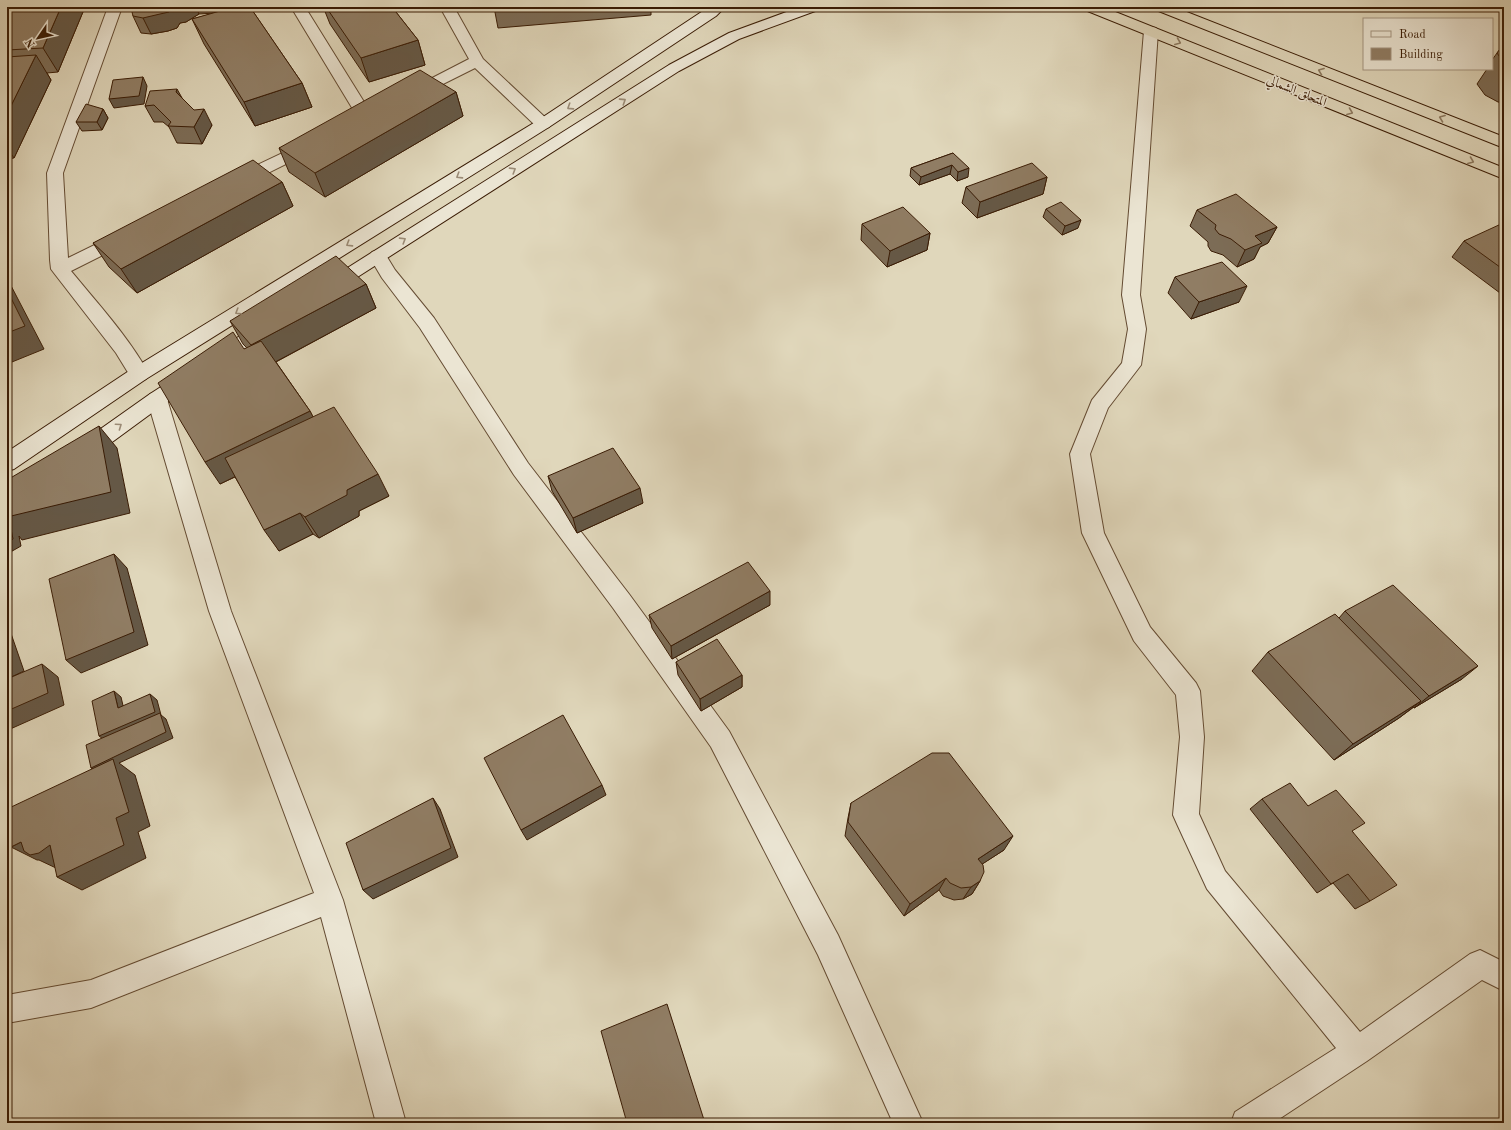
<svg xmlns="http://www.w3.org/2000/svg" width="1511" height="1130" viewBox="0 0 1511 1130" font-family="'Old Standard TT',Amiri,serif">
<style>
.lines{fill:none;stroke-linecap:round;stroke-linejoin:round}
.street-casing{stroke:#644b32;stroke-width:2}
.secondary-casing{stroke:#3a1c05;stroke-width:2}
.highway-casing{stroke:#3a1c05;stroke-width:2}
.street{fill:#ebe5d3;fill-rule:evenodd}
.secondary{fill:#ebe5d3;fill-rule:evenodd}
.highway{fill:#e0d7bb;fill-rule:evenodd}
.wall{fill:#7c6c56;stroke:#3a1c05}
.shaded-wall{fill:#655846;stroke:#3a1c05}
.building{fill:#907d64;stroke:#3a1c05}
.oneway{stroke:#8d7a60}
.oneway2{stroke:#9b8b76}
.labels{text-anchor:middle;stroke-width:3;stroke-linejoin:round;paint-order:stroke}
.far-street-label{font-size:13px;fill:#3a1c05;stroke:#ebe5d3}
</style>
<rect width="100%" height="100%" fill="#e0d7bb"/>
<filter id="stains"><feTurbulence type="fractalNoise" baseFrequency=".005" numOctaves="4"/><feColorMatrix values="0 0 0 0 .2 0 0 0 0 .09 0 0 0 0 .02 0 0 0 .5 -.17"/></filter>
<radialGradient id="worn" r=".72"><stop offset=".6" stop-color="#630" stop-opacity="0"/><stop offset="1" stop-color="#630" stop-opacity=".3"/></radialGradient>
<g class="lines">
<defs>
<path id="street" d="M 108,7 L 122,7 L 63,173 L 68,258 L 119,233 L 125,231 L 131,233 L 134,237 L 131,241 L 71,271 C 98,304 128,336 149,374 L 146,379 L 139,381 L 132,379 L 116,353 L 54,273 L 51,269 L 50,260 L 47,173 Z
M 291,7 L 305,7 L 374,118 L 372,121 L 366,123 L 360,121 Z
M 440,7 L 454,7 L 483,59 L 549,121 L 551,124 L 549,127 L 543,129 L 537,127 L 475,68 L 417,97 L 412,99 L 407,97 L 404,94 L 407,91 L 469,59 Z
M 1151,27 L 1156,28 L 1158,31 L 1140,295 L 1146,329 L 1141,365 L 1108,408 L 1090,454 L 1104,533 L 1150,627 L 1196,683 L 1200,691 L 1204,737 L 1199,814 L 1225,871 L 1360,1032 L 1470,954 L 1480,950 L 1504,962 L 1504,991 L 1482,980 L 1367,1061 L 1273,1123 L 1231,1123 L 1235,1112 L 1336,1048 L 1207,889 L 1177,824 L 1173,815 L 1180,737 L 1176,695 L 1134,641 L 1082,533 L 1070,454 L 1092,400 L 1122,363 L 1128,329 L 1122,295 L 1144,31 L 1146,28 Z
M 310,140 L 316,141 L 318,145 L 316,149 L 242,186 L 236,187 L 230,186 L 228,182 L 230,178 Z
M 378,250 L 384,252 L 395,270 L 434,318 L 528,463 L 629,594 L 729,731 L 838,935 L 923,1123 L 893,1123 L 818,955 L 711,747 L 613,608 L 514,475 L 420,328 L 382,278 L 369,256 L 372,252 Z
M 157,392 L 164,394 L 167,399 L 231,611 L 343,900 L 406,1123 L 376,1123 L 321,917 L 91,1008 L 7,1023 L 7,995 L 91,980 L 314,893 L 209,611 L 147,399 L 150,394 Z"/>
<path id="secondary" d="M 709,7 L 725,7 L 716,16 L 549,127 L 146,379 L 14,469 L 7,471 L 7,452 L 132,369 L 537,121 Z
M 800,7 L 820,7 L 818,10 L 739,39 L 679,71 L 334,292 L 328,294 L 322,292 L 319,288 L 322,284 L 669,65 L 729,33 Z
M 267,321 L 274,323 L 276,328 L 274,333 L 164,404 L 89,459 L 82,461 L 75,459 L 72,453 L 75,447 L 150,394 L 260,323 Z"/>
<path id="highway" d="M 1083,7 L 1103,7 L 1504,168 L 1504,179 L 1085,10 Z
M 1154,7 L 1174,7 L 1504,137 L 1504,148 L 1156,10 Z"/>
</defs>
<use href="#street" class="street-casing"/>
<use href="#secondary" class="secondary-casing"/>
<use href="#highway" class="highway-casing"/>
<use href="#street" class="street"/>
<use href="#secondary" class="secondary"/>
<use href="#highway" class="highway"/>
</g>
<path class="wall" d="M 9,7 L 85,7 L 58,72 L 47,73 L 51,80 L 14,158 L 7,159 L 7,10 Z
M 133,7 L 251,7 L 252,10 L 302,83 L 312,107 L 255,126 L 204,44 L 192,19 L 215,13 L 199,14 L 186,22 L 180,23 L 177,28 L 168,31 L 151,34 L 141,33 L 133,16 L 135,10 Z
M 321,7 L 392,7 L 418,40 L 425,65 L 369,82 L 330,24 L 324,9 L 323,10 Z
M 494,7 L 651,7 L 651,15 L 498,28 Z
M 1504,44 L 1504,103 L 1498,102 L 1485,95 L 1477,84 L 1487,69 L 1492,69 L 1492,60 L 1497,53 Z
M 456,92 L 463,116 L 325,197 L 289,172 L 279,148 Z
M 182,98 L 194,110 L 212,125 L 202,144 L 177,143 L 169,127 L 163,122 L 154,122 L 145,106 Z
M 103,109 L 108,118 L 102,130 L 82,131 L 76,122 Z
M 953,153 L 968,177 L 957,181 L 950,174 L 919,185 L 910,176 L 911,168 Z
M 1047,177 L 1043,194 L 977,218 L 962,203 L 966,187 Z
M 282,182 L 293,206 L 137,293 L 109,267 L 93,243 Z
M 1046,209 L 1078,228 L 1062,235 L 1043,217 Z
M 1197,210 L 1277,227 L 1268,243 L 1260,247 L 1254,259 L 1237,267 L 1223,255 L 1211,251 L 1208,246 L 1208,242 L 1190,226 Z
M 862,224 L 930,233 L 927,250 L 887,267 L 861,240 Z
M 1504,226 L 1504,296 L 1452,257 L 1464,241 Z
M 1175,277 L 1239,302 L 1191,319 L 1168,293 Z
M 366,284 L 376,308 L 276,362 L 310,411 L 313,417 L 389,496 L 359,511 L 359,516 L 319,538 L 313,534 L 279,551 L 235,477 L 220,484 L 244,349 L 247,348 L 243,344 L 230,321 Z
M 548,476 L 643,503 L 577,533 L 552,491 Z
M 770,605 L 672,659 L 652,628 L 649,615 Z
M 1345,611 L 1462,679 L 1414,708 L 1414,707 L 1399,718 L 1334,760 L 1252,671 L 1268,652 L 1339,618 Z
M 676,662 L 742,675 L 742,687 L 701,711 L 678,675 Z
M 1262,799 L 1308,806 L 1353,832 L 1370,901 L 1355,909 L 1333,883 L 1317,893 L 1250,809 Z
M 851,803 L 1004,850 L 982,864 L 980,881 L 972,894 L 963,899 L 954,900 L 943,896 L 939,890 L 904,916 L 845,836 L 848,818 Z"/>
<path class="shaded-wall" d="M 61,7 L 85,7 L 58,72 L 43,48 Z
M 171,7 L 196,7 L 199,14 L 186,22 L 180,23 L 177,28 L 168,31 L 151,34 L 143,18 Z
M 418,40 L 425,65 L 369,82 L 361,58 Z
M 36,55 L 51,80 L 14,158 L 7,148 L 7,114 Z
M 143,77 L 147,86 L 144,104 L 114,108 L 109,99 Z
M 302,83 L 312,107 L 255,126 L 244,102 Z
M 177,89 L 186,105 L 176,92 Z
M 456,92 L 463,116 L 325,197 L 315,173 Z
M 103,109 L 108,118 L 102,130 L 97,122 Z
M 204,109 L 212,125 L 202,144 L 194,127 Z
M 952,165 L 950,174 L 919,185 L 921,177 Z
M 969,168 L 968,177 L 957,181 L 958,172 Z
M 1047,177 L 1043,194 L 977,218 L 980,202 Z
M 282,182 L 293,206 L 137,293 L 121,269 Z
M 1081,220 L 1078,228 L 1062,235 L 1065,226 Z
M 1277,227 L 1268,243 L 1260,247 L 1254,259 L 1237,267 L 1245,250 L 1255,236 Z
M 930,233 L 927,250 L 887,267 L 890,251 Z
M 7,278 L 44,349 L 7,364 Z
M 366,284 L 376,308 L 264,368 L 251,345 Z
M 1247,286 L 1239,302 L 1191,319 L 1199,302 Z
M 310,411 L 322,434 L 220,484 L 205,462 Z
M 99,426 L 117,448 L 130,513 L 22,540 L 19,536 L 21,546 L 7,554 L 7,517 Z
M 378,474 L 389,496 L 359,511 L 359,516 L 319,538 L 305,517 L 347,490 Z
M 640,488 L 643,503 L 577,533 L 573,518 Z
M 300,513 L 313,534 L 279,551 L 264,530 Z
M 114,554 L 127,568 L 148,645 L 81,673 L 66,660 Z
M 770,591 L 770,605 L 672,659 L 671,646 Z
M 7,622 L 24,671 L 7,679 Z
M 42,664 L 58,677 L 64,705 L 8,730 L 7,729 L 7,711 Z
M 1478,666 L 1462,679 L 1414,708 L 1429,696 Z
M 742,675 L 742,687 L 701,711 L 700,699 Z
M 114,691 L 121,697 L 125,714 L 118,708 Z
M 150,694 L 157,700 L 161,715 L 166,719 L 173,738 L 119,763 L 135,775 L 150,826 L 138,832 L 146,858 L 82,890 L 57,877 L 99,773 L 91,768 L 107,742 L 99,736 Z
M 1421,701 L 1399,718 L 1334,760 L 1353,744 Z
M 602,785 L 606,795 L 527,840 L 521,830 Z
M 433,798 L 440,809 L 458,857 L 373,899 L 363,890 Z
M 1013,836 L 1004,850 L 970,872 L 978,859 Z
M 21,842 L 50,845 L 56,868 L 39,860 L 37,860 L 11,847 Z
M 946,878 L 939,890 L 904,916 L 910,904 Z
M 980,881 L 972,894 L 963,899 L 971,887 Z"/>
<path class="building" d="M 9,7 L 61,7 L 43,48 L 7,50 L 7,10 Z
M 136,7 L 171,7 L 169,12 L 160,14 L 143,18 L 133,16 L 132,12 L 136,9 Z
M 234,7 L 250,7 L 302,83 L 244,102 L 192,19 Z
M 326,7 L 392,7 L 418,40 L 361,58 Z
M 1504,44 L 1504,63 L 1497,53 Z
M 36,55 L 7,114 L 7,57 Z
M 420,70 L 456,92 L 315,173 L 279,148 Z
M 143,77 L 139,96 L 109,99 L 113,80 Z
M 177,89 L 176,92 L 194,110 L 204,109 L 194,127 L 168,126 L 171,122 L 154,105 L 145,106 L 150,91 Z
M 86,104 L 103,109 L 97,122 L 76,122 Z
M 953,153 L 969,168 L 958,172 L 952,165 L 921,177 L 911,168 Z
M 253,160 L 282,182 L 121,269 L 93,243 Z
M 1032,163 L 1047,177 L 980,202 L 966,187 Z
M 1236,194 L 1277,227 L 1255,236 L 1262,243 L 1245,250 L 1231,239 L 1219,234 L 1215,229 L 1216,225 L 1197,210 Z
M 1061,202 L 1081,220 L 1065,226 L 1046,209 Z
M 903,207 L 930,233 L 890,251 L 862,224 Z
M 1501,224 L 1504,226 L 1504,270 L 1464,241 Z
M 336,256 L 366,284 L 251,345 L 230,321 Z
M 1222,262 L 1247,286 L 1199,302 L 1175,277 Z
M 7,290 L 25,326 L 7,333 Z
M 233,332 L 244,349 L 261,341 L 310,411 L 205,462 L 158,383 Z
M 334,407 L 378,474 L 347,490 L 347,495 L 305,517 L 300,513 L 264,530 L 225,458 Z
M 99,426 L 111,492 L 7,517 L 7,480 Z
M 613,448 L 640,488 L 573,518 L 548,476 Z
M 7,525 L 11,529 L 13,539 L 7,543 Z
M 114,554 L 134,632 L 66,660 L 49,579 Z
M 748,562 L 770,591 L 671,646 L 649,615 Z
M 1393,585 L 1478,666 L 1429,696 L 1345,611 Z
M 1335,614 L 1421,701 L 1353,744 L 1268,652 Z
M 717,639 L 742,675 L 700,699 L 676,662 Z
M 42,664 L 48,693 L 7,711 L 7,679 Z
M 114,691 L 118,708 L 150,694 L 155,712 L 99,736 L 92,701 Z
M 160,713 L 166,732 L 91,768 L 86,745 Z
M 563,715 L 602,785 L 521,830 L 484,758 Z
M 932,753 L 949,753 L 1013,836 L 978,859 L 983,865 L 984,872 L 980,881 L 971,887 L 961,888 L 950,883 L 946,878 L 910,904 L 848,822 L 851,803 Z
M 113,759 L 129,812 L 116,818 L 124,845 L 57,877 L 50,845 L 39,853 L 30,855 L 24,851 L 21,842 L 11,847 L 7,829 L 7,809 Z
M 1290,783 L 1308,806 L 1336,790 L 1365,823 L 1352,831 L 1397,885 L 1370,901 L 1348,874 L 1331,884 L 1262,799 Z
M 433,798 L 451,848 L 363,890 L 346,843 Z
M 667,1004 L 705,1123 L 627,1123 L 601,1031 Z"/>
<defs><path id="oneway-chevron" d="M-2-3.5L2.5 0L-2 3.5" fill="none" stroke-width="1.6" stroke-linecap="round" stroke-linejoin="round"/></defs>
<g class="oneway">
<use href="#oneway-chevron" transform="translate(1178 42) rotate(22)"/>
<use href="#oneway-chevron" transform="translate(1321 71) rotate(-159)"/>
<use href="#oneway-chevron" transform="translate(1350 112) rotate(22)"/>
<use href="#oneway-chevron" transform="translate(1442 118) rotate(-159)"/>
<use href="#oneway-chevron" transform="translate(1471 161) rotate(22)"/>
</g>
<g class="oneway2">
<use href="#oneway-chevron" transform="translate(623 101) rotate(-33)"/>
<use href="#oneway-chevron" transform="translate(570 107) rotate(147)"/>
<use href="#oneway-chevron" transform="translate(513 170) rotate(-32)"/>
<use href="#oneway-chevron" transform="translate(459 176) rotate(148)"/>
<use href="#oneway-chevron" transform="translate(403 240) rotate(-32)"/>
<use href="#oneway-chevron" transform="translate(349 244) rotate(148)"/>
<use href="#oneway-chevron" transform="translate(238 312) rotate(148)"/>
<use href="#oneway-chevron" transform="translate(119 426) rotate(-35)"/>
</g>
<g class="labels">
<g class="far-street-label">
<text transform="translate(1297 90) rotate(22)" y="5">المتحلق الشمالي</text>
</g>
</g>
<rect width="1511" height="1130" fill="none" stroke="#e0d7bb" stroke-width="24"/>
<rect x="8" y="8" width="1495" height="1114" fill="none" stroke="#3a1c05" stroke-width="2"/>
<rect x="12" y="12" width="1487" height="1106" fill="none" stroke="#3a1c05"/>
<rect x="1363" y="18" width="130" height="52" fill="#ebe5d3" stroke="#a49581"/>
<rect x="1371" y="31" width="20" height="6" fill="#ebe5d3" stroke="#a49581"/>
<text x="1399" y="38" font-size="12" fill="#3a1c05">Road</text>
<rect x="1371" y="48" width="20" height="12" fill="#907d64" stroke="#a49581"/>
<text x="1399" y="58" font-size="12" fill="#3a1c05">Building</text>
<g transform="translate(38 38) rotate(236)" stroke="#ebe5d3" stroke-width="3" paint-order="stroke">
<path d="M0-3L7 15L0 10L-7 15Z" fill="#3a1c05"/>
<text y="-6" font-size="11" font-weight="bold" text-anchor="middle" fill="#3a1c05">N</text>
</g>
<rect width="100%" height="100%" filter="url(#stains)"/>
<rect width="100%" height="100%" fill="url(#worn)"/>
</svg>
